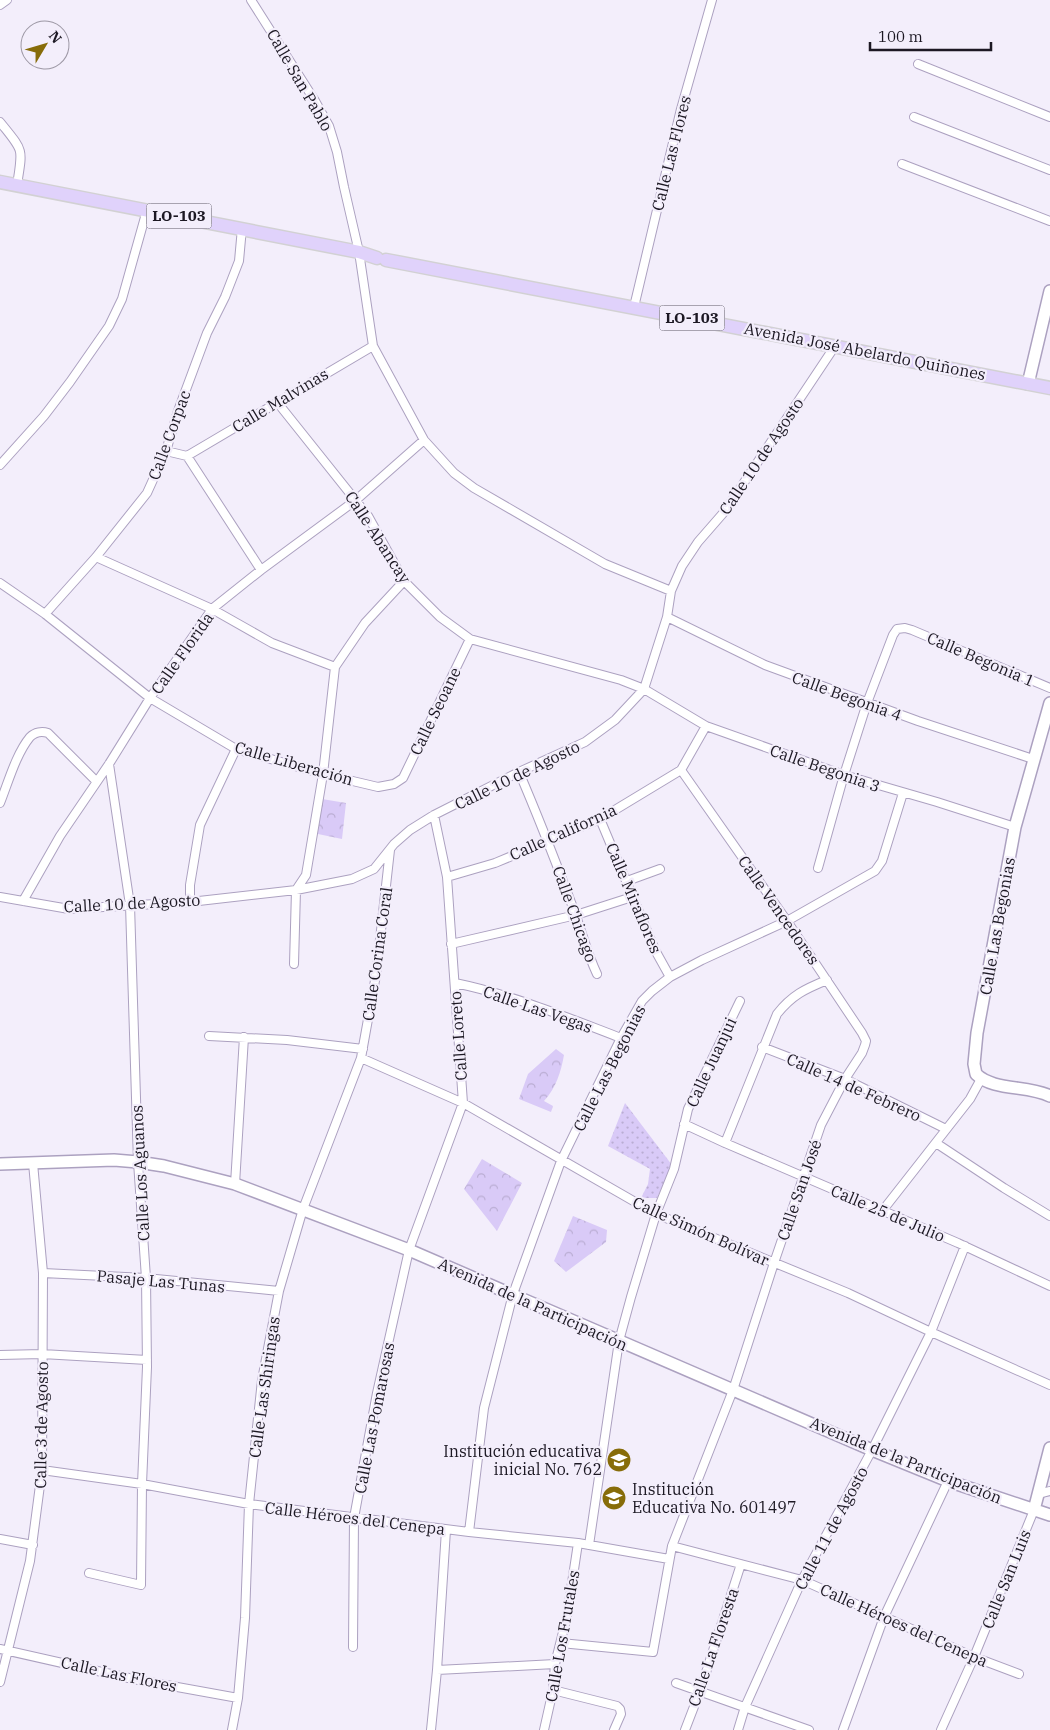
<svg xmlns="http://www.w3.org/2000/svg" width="1050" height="1730" viewBox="0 0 1050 1730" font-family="'IBM Plex Serif',serif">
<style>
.grass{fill:url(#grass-dots)}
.forest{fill:url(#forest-crowns)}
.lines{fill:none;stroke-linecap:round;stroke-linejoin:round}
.street-casing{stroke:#aca1c0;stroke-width:10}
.secondary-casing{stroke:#aca1c0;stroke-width:14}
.primary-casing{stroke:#d2d1d3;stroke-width:15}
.street{stroke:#fff;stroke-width:8}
.secondary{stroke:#fff;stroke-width:11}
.primary{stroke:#e0d2fb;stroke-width:12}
.labels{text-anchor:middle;stroke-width:4.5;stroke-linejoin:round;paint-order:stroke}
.shield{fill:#f3eefb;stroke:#5c5864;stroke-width:1}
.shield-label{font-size:15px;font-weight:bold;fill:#1c1823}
.street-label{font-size:16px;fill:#1c1823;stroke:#f3eefb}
.poi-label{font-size:16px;fill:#1c1823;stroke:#f3eefb;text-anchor:end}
</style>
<defs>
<pattern id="grass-dots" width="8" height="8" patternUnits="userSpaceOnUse" patternTransform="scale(1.25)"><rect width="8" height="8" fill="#d9caf7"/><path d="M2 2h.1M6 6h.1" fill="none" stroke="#baadd3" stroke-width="1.8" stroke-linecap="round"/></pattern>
<pattern id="forest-crowns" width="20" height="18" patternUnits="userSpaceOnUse" patternTransform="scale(1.25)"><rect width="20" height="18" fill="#d9caf7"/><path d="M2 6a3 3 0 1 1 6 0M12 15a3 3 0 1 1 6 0" fill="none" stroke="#baadd3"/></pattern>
</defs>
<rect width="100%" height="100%" fill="#f3eefb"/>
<path class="grass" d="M 625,1103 L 672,1165 L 657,1198 L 641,1198 L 648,1184 L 650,1169 L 608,1146 Z"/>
<path class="forest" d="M 322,799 L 346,803 L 342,839 L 318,834 L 319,807 Z
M 556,1049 L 564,1055 C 561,1072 556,1088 544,1101 L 553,1106 L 551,1112 L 519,1099 L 528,1074 Z
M 482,1159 L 522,1183 L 497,1231 L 464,1189 Z
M 573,1216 L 607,1230 L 606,1242 L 566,1272 L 554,1261 Z"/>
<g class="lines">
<defs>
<path id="street" d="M 251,0 L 315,101 L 329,126 L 337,152 L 344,187 L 359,252 L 373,346 L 424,440 L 454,473 L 474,488 L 605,564 L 671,591
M 0,5 L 7,0
M 918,64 L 1050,117
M 914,117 L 1050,170
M 0,122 C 24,152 23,147 17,185
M 902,164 L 1050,221
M 634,307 L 681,109 L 712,0
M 277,402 L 368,516 L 404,581 L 440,617 L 470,639 L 621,680 L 644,689 L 706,726 L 844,775 L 937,802 L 1015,827
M 166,451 L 187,456 L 261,570
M 187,456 L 373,346
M 0,465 L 44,416 L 70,382 L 109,326 L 122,299 L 147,210
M 96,557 L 212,609 L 272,643 L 335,667
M 0,583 L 45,614 L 150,698 L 236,749 L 323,774 L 378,787 L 394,784 L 403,778 L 470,639
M 45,614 L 96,557 L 147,493 L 166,451 L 178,411 L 207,333 L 225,297 L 239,261 L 242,228
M 667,617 L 765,665 L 918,721 L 1033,759
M 519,772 C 538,816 555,860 572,905 C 581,928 586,951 597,974
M 0,803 C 8,783 16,754 30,737 C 35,732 42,731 48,733 L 96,781
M 600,819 L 655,950 L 670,977
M 818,868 L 844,775 L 867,703 L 893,635 L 897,629 L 905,628 L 912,630 L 1050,688
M 447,877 L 495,863 L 600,819 L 681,770 L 706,726
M 627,881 L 660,869
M 0,897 L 69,909 L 190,902 L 296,890 L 352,879 L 374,869 L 394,844 L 410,830 L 434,815 L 519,772 L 585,742 L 615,720 L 644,689 L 667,617 L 671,591 L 682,566 L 698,542 L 725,511 L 835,346
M 23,901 L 60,836 L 109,764 L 150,698 L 212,609 L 261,570 L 356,500 L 424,440
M 190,902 L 190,885 L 200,825 L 236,749
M 451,944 L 576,915 L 632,897
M 294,964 L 296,890 L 306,875 L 323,774 L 335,667 L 365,623 L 404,581
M 455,983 C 513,995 566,1017 621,1038
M 209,1036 L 287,1040 L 363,1049
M 762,1047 L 845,1079 L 946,1129
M 361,1058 L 463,1103 L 656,1214 L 848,1293 L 931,1332 L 1050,1385
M 684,1124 L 725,1143 L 958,1243 L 1050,1286
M 725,1143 L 777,1014 C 792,995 805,989 827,980
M 936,1143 L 1004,1188 L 1050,1216
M 235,1184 L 244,1037
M 883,1210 L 970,1099 L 981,1079
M 43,1273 L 146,1278 L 279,1291
M 0,1355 L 42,1354 L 147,1360
M 42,1470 L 142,1484 L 249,1504 L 469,1532 L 578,1543 L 669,1559
M 1038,1494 L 1050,1491
M 469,1532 L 484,1408 L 513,1294 L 561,1161 L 621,1038 L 642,1001 L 652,991 L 670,977 L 702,960 L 787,921 L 875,871 L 882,861 L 903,793
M 0,1539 L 33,1545
M 589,1545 L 619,1341 L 631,1297 L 656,1214 L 674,1169 L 688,1109 L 740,1001
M 672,1546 L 802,1580 L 974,1657 L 1019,1674
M 89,1573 L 141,1585 L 142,1484 L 147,1367 L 146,1278 L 138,1162 L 130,905 L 109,764
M 561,1643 L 653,1652 L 672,1546 L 733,1390 L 774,1263 L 821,1125 L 845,1079 L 862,1053 L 865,1045 L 866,1041 L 862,1033 L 787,921 L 681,770
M 353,1647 L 354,1518 L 377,1393 L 409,1250 L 463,1103 L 447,877 L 434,815
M 0,1649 L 133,1679 L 238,1698
M 437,1670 L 555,1664
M 0,1682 L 30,1561 L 42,1470 L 43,1273 L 33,1163
M 676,1683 L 809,1730
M 553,1690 L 617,1706 L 620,1709 L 621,1714 L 614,1730
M 232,1730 L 238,1698 L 245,1618 L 249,1504 L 262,1380 L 279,1291 L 303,1209 L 361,1058 L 376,975 L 390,850
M 431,1730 L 437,1670 L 446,1530
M 544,1730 L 553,1690 L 555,1664 L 567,1616 L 578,1543
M 685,1730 L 700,1691 L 741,1564
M 738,1730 L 745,1707 L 802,1580 L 872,1450 L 931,1332 L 965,1246
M 843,1730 L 884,1617 L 948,1481
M 941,1730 L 974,1657 L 1034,1510"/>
<path id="secondary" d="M 1028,384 L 1050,291
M 1050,703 L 1015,827 L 977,1033 L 974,1064 L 976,1074 C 993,1091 1028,1085 1050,1096
M 0,1164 L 114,1160 L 138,1162 L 164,1166 L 235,1184 L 409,1250 L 872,1450 L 948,1481 L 1050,1515
M 1034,1510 L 1050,1448"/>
<path id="primary" d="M 0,182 L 359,252 L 377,258
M 386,260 L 1050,388"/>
</defs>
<use href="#street" class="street-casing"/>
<use href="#secondary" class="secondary-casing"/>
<use href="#primary" class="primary-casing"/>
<use href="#street" class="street"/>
<use href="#secondary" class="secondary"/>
<use href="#primary" class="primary"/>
</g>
<defs>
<symbol id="school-disc" viewBox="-11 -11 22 22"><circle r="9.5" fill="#876c09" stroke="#f3eefb"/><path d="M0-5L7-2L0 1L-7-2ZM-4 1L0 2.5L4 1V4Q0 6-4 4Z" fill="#fff"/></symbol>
</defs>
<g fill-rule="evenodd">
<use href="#school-disc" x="605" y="1446" width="28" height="28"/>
<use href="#school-disc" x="600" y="1484" width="28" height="28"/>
</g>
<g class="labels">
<g class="shield">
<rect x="146.5" y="203.5" width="65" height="25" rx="4"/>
<rect x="659.5" y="305.5" width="65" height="25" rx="4"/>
</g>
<g class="shield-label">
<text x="179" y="221">LO-103</text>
<text x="692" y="323">LO-103</text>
</g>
<g class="street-label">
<text transform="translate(300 80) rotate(60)" y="6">Calle San Pablo</text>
<text transform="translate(671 153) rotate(-76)" y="6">Calle Las Flores</text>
<text transform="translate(865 351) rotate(11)" y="6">Avenida José Abelardo Quiñones</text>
<text transform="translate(280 400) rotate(-31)" y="6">Calle Malvinas</text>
<text transform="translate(169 435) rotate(-70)" y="6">Calle Corpac</text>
<text transform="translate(761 456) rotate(-56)" y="6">Calle 10 de Agosto</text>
<text transform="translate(378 537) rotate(57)" y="6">Calle Abancay</text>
<text transform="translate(182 653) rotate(-55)" y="6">Calle Florida</text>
<text transform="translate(981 659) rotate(23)" y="6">Calle Begonia 1</text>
<text transform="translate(847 696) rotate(20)" y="6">Calle Begonia 4</text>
<text transform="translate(435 711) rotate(-64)" y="6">Calle Seoane</text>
<text transform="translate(294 763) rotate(16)" y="6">Calle Liberación</text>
<text transform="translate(825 768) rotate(19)" y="6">Calle Begonia 3</text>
<text transform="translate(517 775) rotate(-26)" y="6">Calle 10 de Agosto</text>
<text transform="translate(563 832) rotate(-24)" y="6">Calle California</text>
<text transform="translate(634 898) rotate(67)" y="6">Calle Miraflores</text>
<text transform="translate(132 903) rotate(-3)" y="6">Calle 10 de Agosto</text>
<text transform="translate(779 910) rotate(55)" y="6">Calle Vencedores</text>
<text transform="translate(575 914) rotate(70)" y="6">Calle Chicago</text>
<text transform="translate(997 926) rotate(-80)" y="6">Calle Las Begonias</text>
<text transform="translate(377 954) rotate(-82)" y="6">Calle Corina Coral</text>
<text transform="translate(538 1009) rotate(19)" y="6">Calle Las Vegas</text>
<text transform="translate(458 1036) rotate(-94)" y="6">Calle Loreto</text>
<text transform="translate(711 1062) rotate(-65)" y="6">Calle Juanjui</text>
<text transform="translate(609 1068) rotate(-63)" y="6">Calle Las Begonias</text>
<text transform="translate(854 1087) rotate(24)" y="6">Calle 14 de Febrero</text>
<text transform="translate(140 1173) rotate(-93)" y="6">Calle Los Aguanos</text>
<text transform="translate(799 1190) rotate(-71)" y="6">Calle San José</text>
<text transform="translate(888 1213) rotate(23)" y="6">Calle 25 de Julio</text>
<text transform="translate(701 1231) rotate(24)" y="6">Calle Simón Bolívar</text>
<text transform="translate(161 1281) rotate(5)" y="6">Pasaje Las Tunas</text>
<text transform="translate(533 1304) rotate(24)" y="6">Avenida de la Participación</text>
<text transform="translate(264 1387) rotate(-82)" y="6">Calle Las Shiringas</text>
<text transform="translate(374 1418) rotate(-79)" y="6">Calle Las Pomarosas</text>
<text transform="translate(41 1425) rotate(-89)" y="6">Calle 3 de Agosto</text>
<text transform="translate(906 1460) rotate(22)" y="6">Avenida de la Participación</text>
<text transform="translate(355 1518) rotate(7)" y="6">Calle Héroes del Cenepa</text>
<text transform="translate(831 1528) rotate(-62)" y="6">Calle 11 de Agosto</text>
<text transform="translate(1006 1579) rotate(-68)" y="6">Calle San Luis</text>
<text transform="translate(904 1625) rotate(24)" y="6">Calle Héroes del Cenepa</text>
<text transform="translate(562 1636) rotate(-80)" y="6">Calle Los Frutales</text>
<text transform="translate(713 1647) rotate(-71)" y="6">Calle La Floresta</text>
<text transform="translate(119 1674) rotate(12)" y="6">Calle Las Flores</text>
</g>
<g class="poi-label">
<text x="602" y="1457">Institución educativa<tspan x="602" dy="18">inicial No. 762</tspan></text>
<text x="632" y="1495" text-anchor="start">Institución<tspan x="632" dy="18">Educativa No. 601497</tspan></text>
</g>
</g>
<g transform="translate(45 45) rotate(52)"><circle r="24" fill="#f3eefb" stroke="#9d98a5"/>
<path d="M0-4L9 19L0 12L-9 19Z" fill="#876c09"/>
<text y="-8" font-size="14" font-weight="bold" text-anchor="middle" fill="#1c1823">N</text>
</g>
<path d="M870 42v8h121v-8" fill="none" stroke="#1c1823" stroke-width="2.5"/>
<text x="878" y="42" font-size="15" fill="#1c1823" stroke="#f3eefb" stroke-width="4" paint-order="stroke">100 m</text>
</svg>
